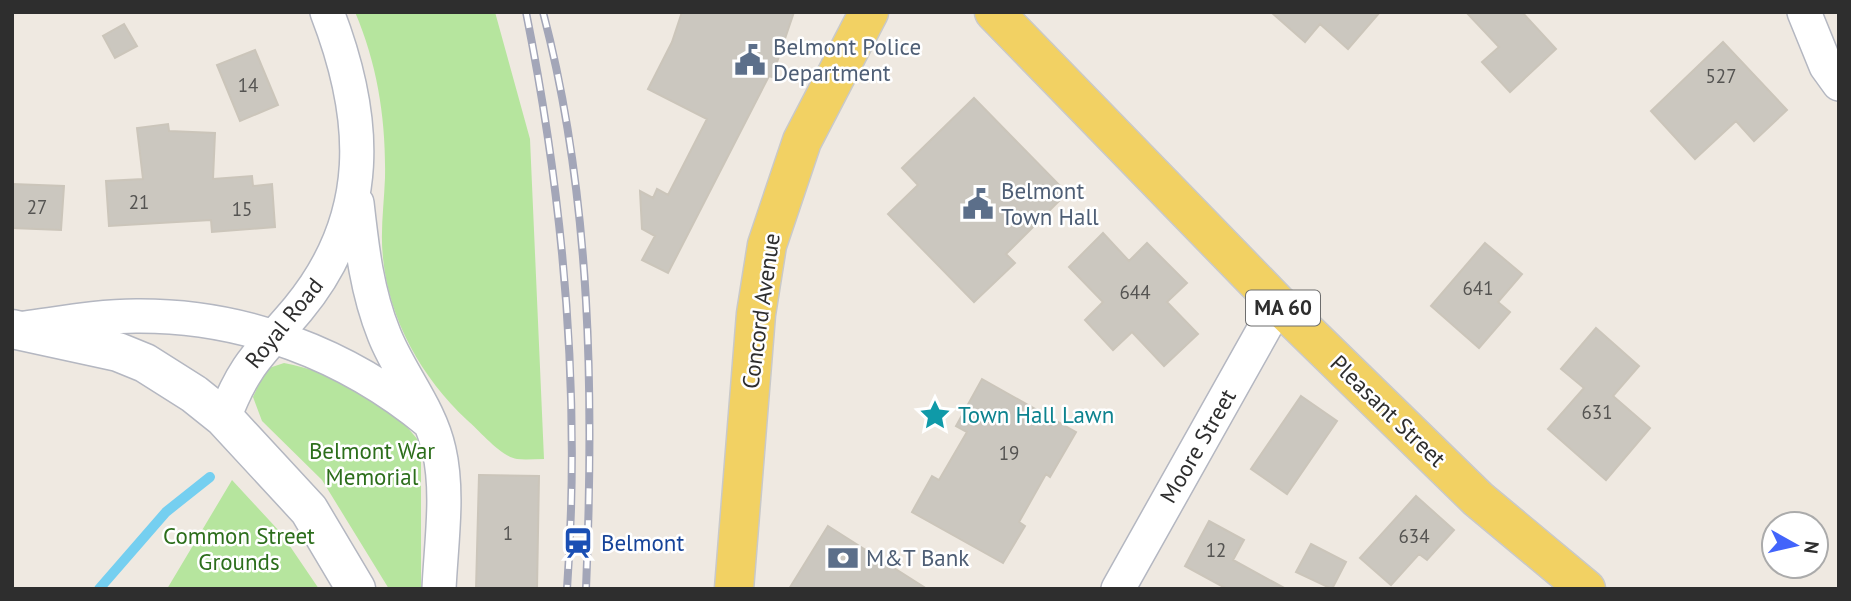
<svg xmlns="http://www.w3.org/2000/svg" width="1851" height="601" viewBox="0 0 1851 601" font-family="'PT Sans',sans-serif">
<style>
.green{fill:#b6e59e}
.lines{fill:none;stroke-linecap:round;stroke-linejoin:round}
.stream{stroke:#75cff0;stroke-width:10}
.building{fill:#cbc7bf;stroke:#cbc5ba;stroke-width:2}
.minor-casing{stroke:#b4b7c1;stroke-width:36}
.secondary-casing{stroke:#b4b7c1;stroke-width:41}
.primary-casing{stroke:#c9c9c9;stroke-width:41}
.minor{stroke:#fff;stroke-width:33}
.secondary{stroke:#fff;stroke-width:38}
.primary{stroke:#f2d163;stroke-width:38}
.rail-casing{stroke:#a3a6b8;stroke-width:8}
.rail{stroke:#fff;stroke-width:5;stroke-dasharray:16;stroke-linecap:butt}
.labels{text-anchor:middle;stroke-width:5;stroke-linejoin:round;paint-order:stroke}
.number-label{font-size:19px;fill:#555452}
.shield{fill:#fff;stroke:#6d6d6d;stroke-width:2}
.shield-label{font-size:21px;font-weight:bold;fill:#2e2e2e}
.service-label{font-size:23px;fill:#4e5e75;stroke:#fff;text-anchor:start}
.street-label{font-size:23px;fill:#2e2e2e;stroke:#fff}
.culture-label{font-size:23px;fill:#0d838f;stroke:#fff;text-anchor:start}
.park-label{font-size:23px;fill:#2c6e1b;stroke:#fff}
.transit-label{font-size:23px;fill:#164399;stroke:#fff;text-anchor:start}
</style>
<rect width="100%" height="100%" fill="#efe9e1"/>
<path class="green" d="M 355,12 L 495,12 L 530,139 L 544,459 C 535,459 525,460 517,459 C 500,456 480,431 467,420 C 422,378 389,320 383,258 C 380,231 384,205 385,178 C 386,121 378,66 355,12 Z
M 284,363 C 334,372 392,403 421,444 L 421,589 L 389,589 L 322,480 L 262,421 L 253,397 L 266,369 Z
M 232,480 L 281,533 L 319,589 L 167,589 Z"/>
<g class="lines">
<path class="stream" d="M 99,589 L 166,512 L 210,477"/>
</g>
<path class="building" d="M 682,12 L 794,12 L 772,77 L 769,76 L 668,273 L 642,260 L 655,236 L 642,229 L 640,191 L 653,198 L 657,189 L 668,195 L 707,119 L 648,89 L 672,42 Z
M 1271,12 L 1380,12 L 1348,49 L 1320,24 L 1305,42 Z
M 1466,12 L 1522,12 L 1556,49 L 1510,92 L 1482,62 L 1499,47 Z
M 124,24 L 137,46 L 115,58 L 103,36 Z
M 1723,42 L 1787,110 L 1754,141 L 1736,121 L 1695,159 L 1651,111 Z
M 255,50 L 278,105 L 240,121 L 217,65 Z
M 974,98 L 1067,193 L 1006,254 L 1015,263 L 974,302 L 888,214 L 918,185 L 902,168 Z
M 168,124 L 169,131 L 215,133 L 213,179 L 252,176 L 253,186 L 272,184 L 275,227 L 212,232 L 211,220 L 109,226 L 106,181 L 143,179 L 137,128 Z
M 12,184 L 64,186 L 61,230 L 12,228 Z
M 1103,233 L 1129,261 L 1147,243 L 1187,283 L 1167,302 L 1198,334 L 1164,366 L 1132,332 L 1113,350 L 1085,320 L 1103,302 L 1069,267 Z
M 1485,243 L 1522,274 L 1498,302 L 1510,312 L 1479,348 L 1431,306 Z
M 1596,328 L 1639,366 L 1613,396 L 1650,428 L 1606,480 L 1548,429 L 1584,388 L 1561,369 Z
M 982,379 L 1076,432 L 1050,477 L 1046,474 L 1019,522 L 1025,526 L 1003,563 L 912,512 L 932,476 L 939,480 L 967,432 L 956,426 Z
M 1301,396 L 1337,421 L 1287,494 L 1251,469 Z
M 479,475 L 539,476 L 537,589 L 476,589 Z
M 1416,496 L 1454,530 L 1427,560 L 1419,554 L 1391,585 L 1360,558 Z
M 1209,521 L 1244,540 L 1233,560 L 1286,589 L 1227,589 L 1185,566 Z
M 828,526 L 927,589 L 789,589 Z
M 1311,544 L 1346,562 L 1332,589 L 1296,572 Z"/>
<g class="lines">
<defs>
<path id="minor" d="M 1804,12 L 1826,66 L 1839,84
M 357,203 C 362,248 367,292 384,334 C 399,373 430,408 439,450 C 449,493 441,544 439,589
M 25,328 C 62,323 99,316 136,316 C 244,315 347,354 430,423
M 224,418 C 245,362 262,352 298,309 C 374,217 368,118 327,12
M 1118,589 L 1278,304"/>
<path id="secondary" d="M 12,329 L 118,352 L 145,363 L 194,394 L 224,418 L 309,510 L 356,589"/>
<path id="primary" d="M 994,12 L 1278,304 L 1478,499 L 1586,589
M 734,589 L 756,314 L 767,245 L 802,141 L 869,12"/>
</defs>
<use href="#minor" class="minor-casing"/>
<use href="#secondary" class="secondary-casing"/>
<use href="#primary" class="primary-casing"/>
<use href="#minor" class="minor"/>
<use href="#secondary" class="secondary"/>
<use href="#primary" class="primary"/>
<defs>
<path id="rail" d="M 526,12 C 564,202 581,395 567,589
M 543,12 C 592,199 594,398 586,589"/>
</defs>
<use href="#rail" class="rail-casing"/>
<use href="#rail" class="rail"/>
</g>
<defs>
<symbol id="civic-bare" viewBox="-9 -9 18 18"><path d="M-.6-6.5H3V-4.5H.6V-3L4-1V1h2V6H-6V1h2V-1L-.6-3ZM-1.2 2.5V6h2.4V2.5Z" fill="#5c6f8a" stroke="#fff" stroke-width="2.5" paint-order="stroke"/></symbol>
<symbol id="sight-bare" viewBox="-9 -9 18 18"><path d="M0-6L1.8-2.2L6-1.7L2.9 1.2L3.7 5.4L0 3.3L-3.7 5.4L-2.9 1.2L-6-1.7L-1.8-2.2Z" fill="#0f9aa8" stroke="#fff" stroke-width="2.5" paint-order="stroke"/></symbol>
<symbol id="station-bare" viewBox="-9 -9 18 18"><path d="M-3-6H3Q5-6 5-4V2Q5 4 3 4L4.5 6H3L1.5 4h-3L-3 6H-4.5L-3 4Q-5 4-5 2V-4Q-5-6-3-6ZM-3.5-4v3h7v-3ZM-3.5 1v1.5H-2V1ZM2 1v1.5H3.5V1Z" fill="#1a4fb4" stroke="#fff" stroke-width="2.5" paint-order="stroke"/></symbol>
<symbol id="bank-bare" viewBox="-9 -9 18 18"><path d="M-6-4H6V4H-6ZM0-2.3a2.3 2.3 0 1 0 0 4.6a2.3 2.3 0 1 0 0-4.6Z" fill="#5c6f8a" stroke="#fff" stroke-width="2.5" paint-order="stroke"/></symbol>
</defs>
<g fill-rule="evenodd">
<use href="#civic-bare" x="728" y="38" width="44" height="44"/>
<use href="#civic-bare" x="956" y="182" width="44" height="44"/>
<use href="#sight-bare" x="913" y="393" width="44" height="44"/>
<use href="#station-bare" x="556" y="521" width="44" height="44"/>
<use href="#bank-bare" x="821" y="536" width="44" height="44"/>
</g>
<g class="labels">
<g class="number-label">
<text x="1721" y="83">527</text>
<text x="248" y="92">14</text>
<text x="139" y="209">21</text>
<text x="37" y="214">27</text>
<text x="242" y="216">15</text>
<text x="1478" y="295">641</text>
<text x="1135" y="299">644</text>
<text x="1597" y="419">631</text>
<text x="1009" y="460">19</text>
<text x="508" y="540">1</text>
<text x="1414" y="543">634</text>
<text x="1216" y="557">12</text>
</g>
<rect class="shield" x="1246" y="290.5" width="74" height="35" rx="5"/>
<g class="shield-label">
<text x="1283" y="315">MA 60</text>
</g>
<g class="service-label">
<text x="773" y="55">Belmont Police<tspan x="773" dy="26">Department</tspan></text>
<text x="1001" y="199">Belmont<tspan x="1001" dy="26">Town Hall</tspan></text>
<text x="866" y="566">M&amp;T Bank</text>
</g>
<g class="street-label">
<text transform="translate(761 311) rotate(-82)" y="8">Concord Avenue</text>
<text transform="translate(284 323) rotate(-51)" y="8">Royal Road</text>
<text transform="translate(1388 411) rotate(44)" y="8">Pleasant Street</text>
<text transform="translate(1198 446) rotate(-60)" y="8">Moore Street</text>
</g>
<g class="culture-label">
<text x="958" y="423">Town Hall Lawn</text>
</g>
<g class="park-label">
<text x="372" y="459">Belmont War<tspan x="372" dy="26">Memorial</tspan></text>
<text x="239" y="544">Common Street<tspan x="239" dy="26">Grounds</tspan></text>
</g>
<g class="transit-label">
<text x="601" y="551">Belmont</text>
</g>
</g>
<rect width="1851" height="601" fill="none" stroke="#2e2e2e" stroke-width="28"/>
<g transform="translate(1795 545) rotate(98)"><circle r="33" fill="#ffffff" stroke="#ababab" stroke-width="2"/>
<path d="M0-5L12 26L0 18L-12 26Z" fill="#4264fb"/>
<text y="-10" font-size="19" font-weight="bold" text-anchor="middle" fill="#2e2e2e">N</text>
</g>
</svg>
